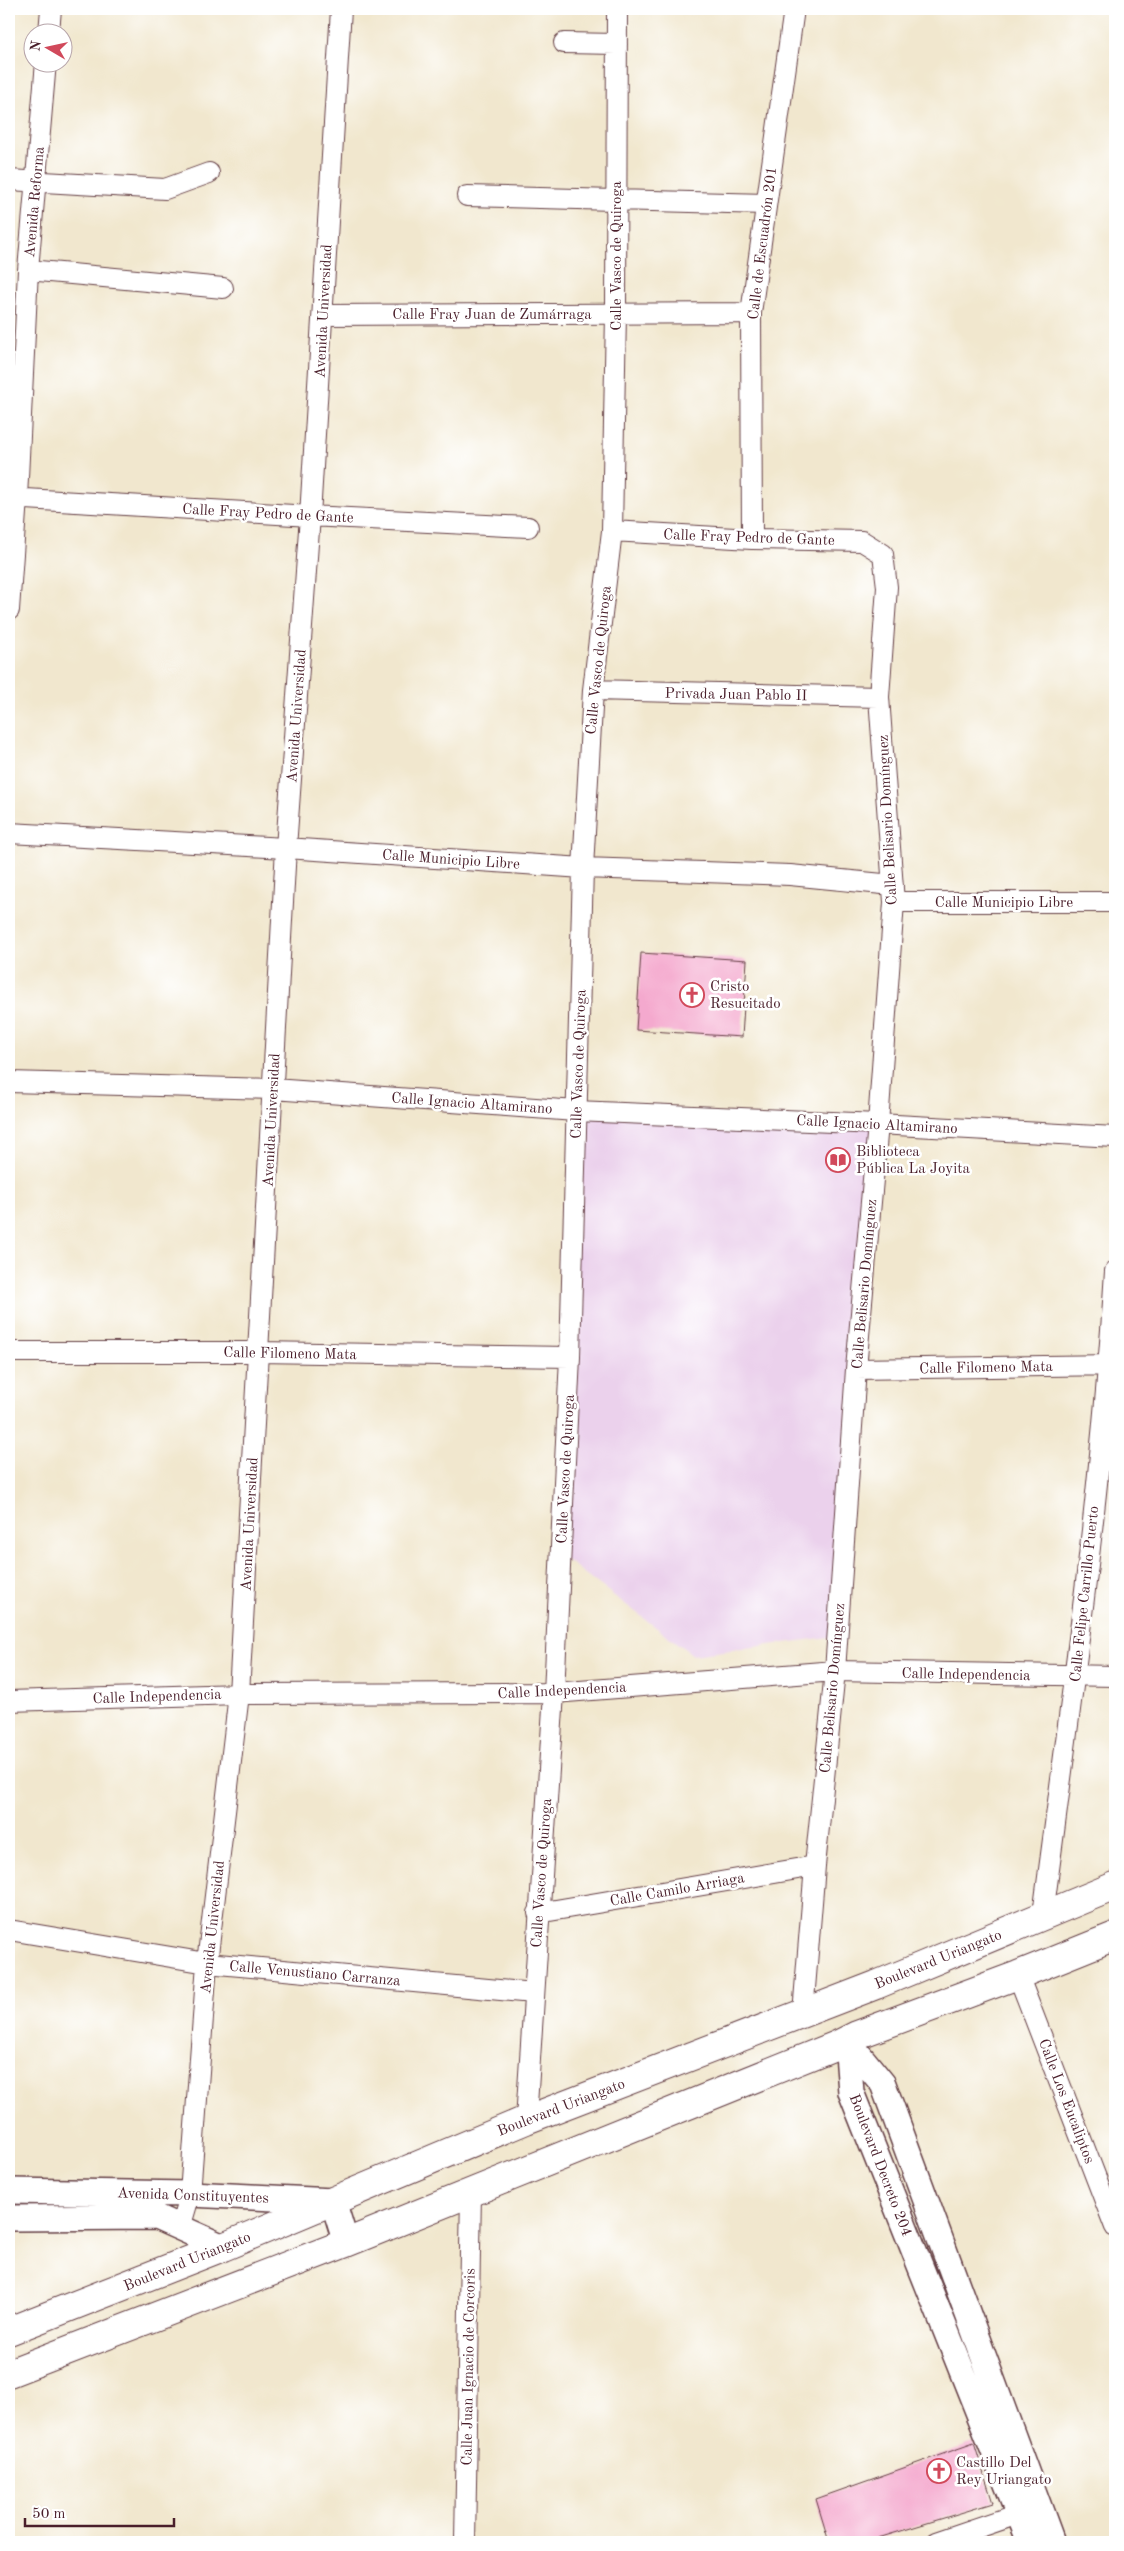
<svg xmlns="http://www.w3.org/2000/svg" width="1124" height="2551" viewBox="0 0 1124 2551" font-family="'Old Standard TT',serif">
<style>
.built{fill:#ebd1ec}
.building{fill:#f4a9ce}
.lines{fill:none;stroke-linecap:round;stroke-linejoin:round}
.minor-casing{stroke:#633d43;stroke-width:22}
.tertiary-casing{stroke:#633d43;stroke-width:28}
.primary-casing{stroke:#633d43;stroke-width:30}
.minor{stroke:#fff;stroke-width:20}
.tertiary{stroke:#fff;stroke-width:25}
.primary{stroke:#fff;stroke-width:28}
.labels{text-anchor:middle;stroke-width:5;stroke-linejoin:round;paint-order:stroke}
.street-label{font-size:15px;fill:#4a1f2b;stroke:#fff}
.poi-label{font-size:15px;fill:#4a1f2b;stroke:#fff;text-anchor:start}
</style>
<rect width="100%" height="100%" fill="#fff"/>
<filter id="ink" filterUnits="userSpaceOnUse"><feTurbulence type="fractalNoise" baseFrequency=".02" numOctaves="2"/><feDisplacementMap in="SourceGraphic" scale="10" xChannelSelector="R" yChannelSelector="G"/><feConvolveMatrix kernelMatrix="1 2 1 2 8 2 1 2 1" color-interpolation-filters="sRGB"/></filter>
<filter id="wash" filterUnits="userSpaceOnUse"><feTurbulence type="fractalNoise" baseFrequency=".0096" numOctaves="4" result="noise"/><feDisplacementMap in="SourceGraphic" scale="20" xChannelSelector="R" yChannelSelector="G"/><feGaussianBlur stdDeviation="1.12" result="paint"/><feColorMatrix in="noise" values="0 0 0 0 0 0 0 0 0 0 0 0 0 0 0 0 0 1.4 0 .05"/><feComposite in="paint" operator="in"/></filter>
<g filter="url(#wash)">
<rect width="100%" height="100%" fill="#f1e7ce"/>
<path class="built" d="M 576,1111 L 878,1124 L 837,1636 L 693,1655 L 561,1556 Z"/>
<g id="blocks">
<path class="building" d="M 641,953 L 747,960 L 742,1037 L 636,1030 Z
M 974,2443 L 993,2503 L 865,2542 L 829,2542 L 816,2499 Z"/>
</g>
</g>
<g filter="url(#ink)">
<use href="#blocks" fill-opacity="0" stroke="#633d43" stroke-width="1"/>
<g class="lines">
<defs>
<path id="minor" d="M 49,32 L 51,9
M 564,43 L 617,44
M 9,180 L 165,189 L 209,173
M 467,196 L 766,204
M 28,270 L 223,288
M 323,315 L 751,313
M 9,498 L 310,516 L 528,527
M 612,531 L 752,539 L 862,541 L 883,554 L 887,587 L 879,697 L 894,902 L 878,1124 L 856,1369 L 835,1671 L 815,1866 L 803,2013
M 752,539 L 751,313 L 794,9
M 9,610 L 17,498 L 28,270 L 46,62
M 593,690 L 879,697
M 9,833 L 286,848 L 583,868 L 790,875 L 893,885
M 894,902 L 1115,902
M 9,1082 L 273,1089 L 576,1111 L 878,1124 L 1115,1137
M 9,1352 L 259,1352 L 570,1357
M 856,1369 L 1115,1365
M 9,1701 L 239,1694 L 554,1693 L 835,1671 L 1115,1676
M 538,1913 L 815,1866
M 1043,1915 C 1071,1701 1102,1486 1115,1271
M 9,1930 L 207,1963 L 533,1993
M 1018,1975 L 1115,2227
M 526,2120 L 554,1693 L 570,1357 L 583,868 L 593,690 L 612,531 L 616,313 L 617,9
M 180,2228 L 190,2194 L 207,1963 L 239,1694 L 286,848 L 310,516 L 341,9
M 465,2542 L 471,2192
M 936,2542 L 1033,2509"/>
<path id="tertiary" d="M 847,2040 L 883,2084 L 1052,2542
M 847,2040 L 851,2092 L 1030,2542
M 9,2191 L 190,2194 L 333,2201 L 346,2243
M 9,2218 L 156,2217 L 223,2247"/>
<path id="primary" d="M 9,2331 L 223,2247 L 526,2120 L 876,1985 L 1115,1886
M 9,2373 L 346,2243 L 837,2045 L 857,2035 L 1018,1975 L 1115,1936"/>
</defs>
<use href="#minor" class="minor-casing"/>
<use href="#tertiary" class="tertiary-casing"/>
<use href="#primary" class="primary-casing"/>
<use href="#minor" class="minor"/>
<use href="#tertiary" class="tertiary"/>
<use href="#primary" class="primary"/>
</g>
</g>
<defs>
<symbol id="church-ring" viewBox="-11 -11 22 22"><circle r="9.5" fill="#fff" stroke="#d1495b" stroke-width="1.5"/><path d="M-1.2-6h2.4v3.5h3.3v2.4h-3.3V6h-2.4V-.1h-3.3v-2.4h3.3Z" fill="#d1495b"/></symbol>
<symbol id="library-ring" viewBox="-11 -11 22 22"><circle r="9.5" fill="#fff" stroke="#d1495b" stroke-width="1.5"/><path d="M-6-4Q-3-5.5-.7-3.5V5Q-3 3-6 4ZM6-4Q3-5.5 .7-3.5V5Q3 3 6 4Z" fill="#d1495b"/></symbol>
</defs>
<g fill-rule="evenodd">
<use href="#church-ring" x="678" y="981" width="28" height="28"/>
<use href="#library-ring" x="824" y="1146" width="28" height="28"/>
<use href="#church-ring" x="925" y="2457" width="28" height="28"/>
</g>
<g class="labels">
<g class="street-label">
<text transform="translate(34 202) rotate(-85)" y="5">Avenida Reforma</text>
<text transform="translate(762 243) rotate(-83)" y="5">Calle de Escuadrón 201</text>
<text transform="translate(616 256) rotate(-90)" y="5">Calle Vasco de Quiroga</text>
<text transform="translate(323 311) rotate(-87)" y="5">Avenida Universidad</text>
<text x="492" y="319">Calle Fray Juan de Zumárraga</text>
<text transform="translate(268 513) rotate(3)" y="5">Calle Fray Pedro de Gante</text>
<text transform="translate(749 537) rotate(2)" y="5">Calle Fray Pedro de Gante</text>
<text transform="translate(598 660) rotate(-84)" y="5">Calle Vasco de Quiroga</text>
<text transform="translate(736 694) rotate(1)" y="5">Privada Juan Pablo II</text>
<text transform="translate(296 716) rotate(-86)" y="5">Avenida Universidad</text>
<text transform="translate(887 820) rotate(-93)" y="5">Calle Belisario Domínguez</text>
<text transform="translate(451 859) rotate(4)" y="5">Calle Municipio Libre</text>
<text x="1004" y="907">Calle Municipio Libre</text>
<text transform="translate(578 1064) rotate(-88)" y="5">Calle Vasco de Quiroga</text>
<text transform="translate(472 1103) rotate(4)" y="5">Calle Ignacio Altamirano</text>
<text transform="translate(271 1120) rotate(-87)" y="5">Avenida Universidad</text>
<text transform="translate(877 1124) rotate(3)" y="5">Calle Ignacio Altamirano</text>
<text transform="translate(864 1284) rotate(-85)" y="5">Calle Belisario Domínguez</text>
<text transform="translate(290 1353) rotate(1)" y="5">Calle Filomeno Mata</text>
<text transform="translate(986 1367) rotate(-1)" y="5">Calle Filomeno Mata</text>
<text transform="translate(565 1469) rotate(-87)" y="5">Calle Vasco de Quiroga</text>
<text transform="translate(249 1524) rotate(-87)" y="5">Avenida Universidad</text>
<text transform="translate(1084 1594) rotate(-84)" y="5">Calle Felipe Carrillo Puerto</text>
<text transform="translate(966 1674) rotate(1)" y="5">Calle Independencia</text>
<text transform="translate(832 1688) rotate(-85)" y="5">Calle Belisario Domínguez</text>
<text transform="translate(562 1690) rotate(-3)" y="5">Calle Independencia</text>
<text transform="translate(157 1696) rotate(-2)" y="5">Calle Independencia</text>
<text transform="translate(541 1873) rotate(-86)" y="5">Calle Vasco de Quiroga</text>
<text transform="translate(677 1889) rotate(-10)" y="5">Calle Camilo Arriaga</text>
<text transform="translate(212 1927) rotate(-84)" y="5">Avenida Universidad</text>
<text transform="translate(938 1959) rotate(-22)" y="5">Boulevard Uriangato</text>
<text transform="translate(315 1973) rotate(5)" y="5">Calle Venustiano Carranza</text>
<text transform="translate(1067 2101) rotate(69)" y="5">Calle Los Eucaliptos</text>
<text transform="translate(561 2107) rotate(-21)" y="5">Boulevard Uriangato</text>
<text transform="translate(881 2165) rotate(69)" y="5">Boulevard Decreto 204</text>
<text transform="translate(193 2195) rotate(2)" y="5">Avenida Constituyentes</text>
<text transform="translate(187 2261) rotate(-22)" y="5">Boulevard Uriangato</text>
<text transform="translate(468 2367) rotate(-89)" y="5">Calle Juan Ignacio de Corcoris</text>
</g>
<g class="poi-label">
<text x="710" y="991">Cristo<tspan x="710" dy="17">Resucitado</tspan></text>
<text x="856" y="1156">Biblioteca<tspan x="856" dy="17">Pública La Joyita</tspan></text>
<text x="956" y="2467">Castillo Del<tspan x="956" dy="17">Rey Uriangato</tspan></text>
</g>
</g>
<rect width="1124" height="2551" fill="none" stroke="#fff" stroke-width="30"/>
<g transform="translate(48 48) rotate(279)"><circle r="24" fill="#ffffff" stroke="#b7a5aa"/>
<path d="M0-4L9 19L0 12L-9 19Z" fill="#d1495b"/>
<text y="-8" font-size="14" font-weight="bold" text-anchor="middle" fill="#4a1f2b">N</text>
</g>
<path d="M25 2518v8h149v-8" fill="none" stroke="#4a1f2b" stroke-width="2.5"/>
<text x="32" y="2518" font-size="15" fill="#4a1f2b" stroke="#ffffff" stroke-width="4" paint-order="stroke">50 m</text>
</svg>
